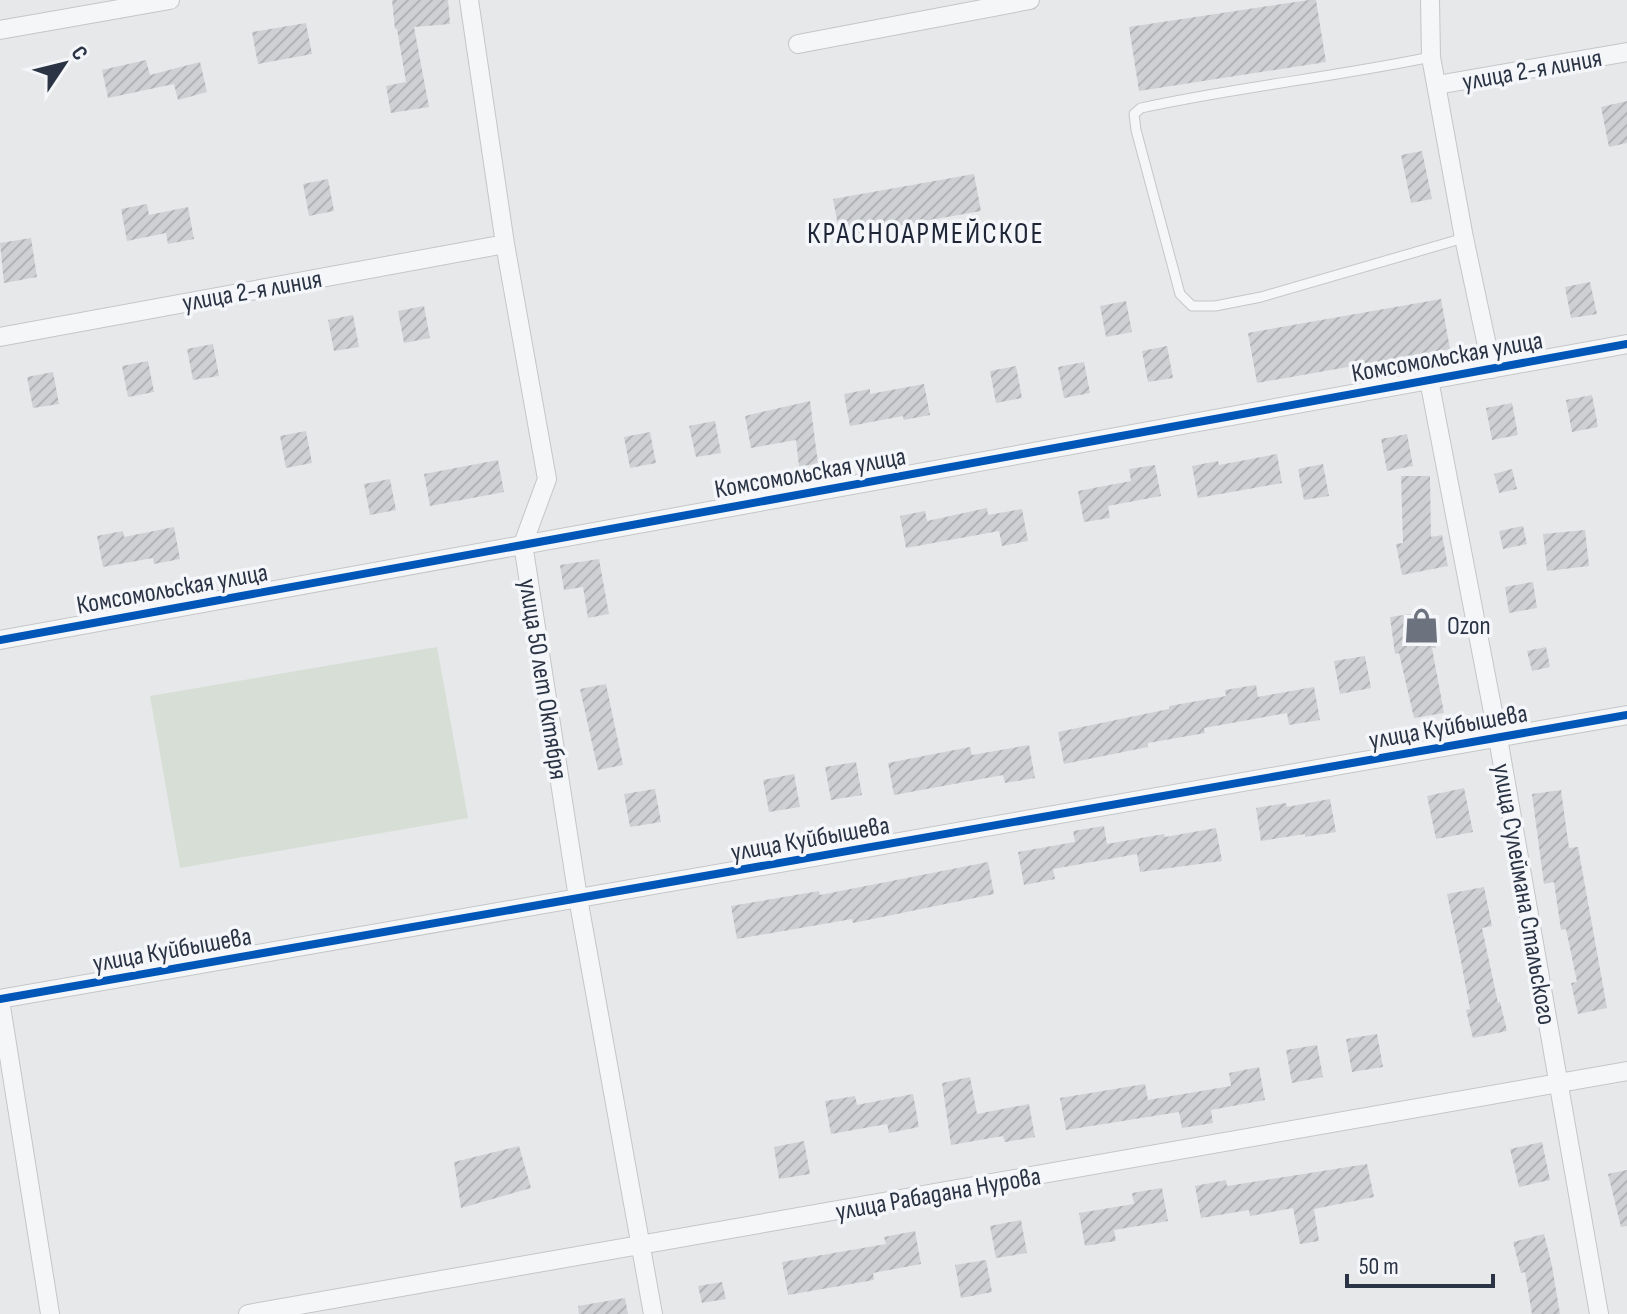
<svg xmlns="http://www.w3.org/2000/svg" width="1627" height="1314" viewBox="0 0 1627 1314" font-family="'Sofia Sans Condensed',sans-serif">
<style>
.pitch{fill:#d6ded6}
.building{fill:url(#building-hatch)}
.lines{fill:none;stroke-linecap:round;stroke-linejoin:round}
.service-casing{stroke:#c4c6c8;stroke-width:11}
.minor-casing{stroke:#c4c6c8;stroke-width:20}
.service{stroke:#f5f6f7;stroke-width:9}
.minor{stroke:#f5f6f7;stroke-width:18}
.cycleway-casing{stroke:#f4f6f9;stroke-width:13}
.cycleway{stroke:#0057b8;stroke-width:8}
.labels{text-anchor:middle;stroke-width:7;stroke-linejoin:round;paint-order:stroke}
.street-label{font-size:26px;fill:#2b3445;stroke:#f4f6f9}
.poi-label{font-size:26px;fill:#2b3445;stroke:#f4f6f9;text-anchor:start}
.quarter-label{font-size:30px;letter-spacing:2px;fill:#1d2536;stroke:#f4f6f9}
</style>
<defs>
<pattern id="building-hatch" width="6" height="6" patternUnits="userSpaceOnUse" patternTransform="scale(2)"><rect width="6" height="6" fill="#ced0d3"/><path d="M-1 1l2-2M0 6l6-6M5 7l2-2" fill="none" stroke="#b1b3b6"/></pattern>
</defs>
<rect width="100%" height="100%" fill="#e6e8ea"/>
<path class="pitch" d="M 437,647 L 468,818 L 180,868 L 150,696 Z"/>
<path class="building" d="M 392,0 L 448,0 L 450,24 L 414,27 L 429,107 L 391,113 L 386,86 L 406,82 L 397,29 L 395,29 Z
M 1309,0 L 1316,0 L 1326,62 L 1139,91 L 1129,27 Z
M 306,23 L 312,54 L 258,64 L 252,32 Z
M 146,60 L 150,75 L 200,62 L 207,92 L 178,100 L 174,84 L 108,98 L 102,70 Z
M 1627,101 L 1627,143 L 1609,147 L 1601,107 Z
M 1422,151 L 1432,199 L 1411,203 L 1401,155 Z
M 974,174 L 981,211 L 840,236 L 833,199 Z
M 328,179 L 334,211 L 309,216 L 303,184 Z
M 147,204 L 149,215 L 188,207 L 194,239 L 168,244 L 166,233 L 127,241 L 121,209 Z
M 31,238 L 37,277 L 4,283 L 0,243 Z
M 1590,282 L 1597,314 L 1571,318 L 1565,287 Z
M 1441,299 L 1450,349 L 1257,383 L 1248,333 Z
M 1126,301 L 1132,332 L 1106,337 L 1100,306 Z
M 424,306 L 430,338 L 404,343 L 398,311 Z
M 353,315 L 359,347 L 334,351 L 328,320 Z
M 213,344 L 219,376 L 193,380 L 187,349 Z
M 1167,346 L 1173,378 L 1148,382 L 1142,351 Z
M 148,361 L 154,392 L 128,397 L 122,366 Z
M 1084,362 L 1090,393 L 1064,398 L 1058,367 Z
M 1016,366 L 1022,398 L 996,403 L 990,371 Z
M 53,372 L 59,404 L 33,408 L 27,377 Z
M 924,384 L 930,415 L 904,420 L 903,416 L 850,426 L 844,394 L 870,389 L 870,394 Z
M 1592,395 L 1598,427 L 1572,432 L 1566,400 Z
M 810,401 L 818,464 L 799,466 L 796,440 L 751,448 L 745,416 Z
M 1512,403 L 1518,435 L 1492,440 L 1486,408 Z
M 715,421 L 721,453 L 696,457 L 689,426 Z
M 306,431 L 312,463 L 286,468 L 280,436 Z
M 650,432 L 656,463 L 630,468 L 624,437 Z
M 1407,434 L 1413,466 L 1387,471 L 1381,439 Z
M 1277,454 L 1282,483 L 1198,498 L 1192,466 L 1218,461 L 1219,465 Z
M 498,460 L 504,492 L 430,506 L 424,474 Z
M 1323,464 L 1329,496 L 1304,500 L 1298,469 Z
M 1155,465 L 1161,496 L 1108,506 L 1110,518 L 1084,522 L 1078,491 L 1131,481 L 1129,469 Z
M 1512,469 L 1517,489 L 1499,493 L 1494,474 Z
M 1401,476 L 1430,476 L 1431,537 L 1442,535 L 1448,566 L 1402,575 L 1396,544 L 1403,543 Z
M 390,479 L 396,510 L 370,515 L 364,484 Z
M 987,508 L 988,515 L 1022,509 L 1028,541 L 1002,546 L 999,531 L 906,548 L 900,516 L 925,511 L 927,521 Z
M 1523,526 L 1527,544 L 1503,549 L 1499,531 Z
M 174,527 L 180,559 L 154,564 L 153,558 L 103,567 L 97,536 L 123,531 L 124,537 Z
M 1585,530 L 1589,566 L 1547,571 L 1543,534 Z
M 599,559 L 609,614 L 588,618 L 583,587 L 564,590 L 560,565 Z
M 1533,582 L 1537,608 L 1509,613 L 1505,587 Z
M 1431,611 L 1436,648 L 1432,648 L 1444,713 L 1414,718 L 1399,653 L 1395,654 L 1390,617 Z
M 1546,647 L 1550,667 L 1532,671 L 1527,651 Z
M 1365,656 L 1371,688 L 1340,694 L 1334,661 Z
M 606,684 L 623,765 L 598,770 L 580,689 Z
M 1256,685 L 1258,697 L 1314,687 L 1320,720 L 1289,725 L 1287,713 L 1204,728 L 1205,733 L 1148,743 L 1148,747 L 1064,764 L 1058,732 L 1169,709 L 1169,706 L 1226,696 L 1225,690 Z
M 1029,745 L 1035,778 L 1005,783 L 1003,775 L 894,795 L 888,763 L 970,747 L 972,755 Z
M 856,762 L 862,795 L 831,800 L 825,767 Z
M 794,774 L 800,807 L 769,812 L 763,780 Z
M 1464,788 L 1473,832 L 1436,839 L 1427,796 Z
M 655,789 L 661,822 L 630,827 L 624,794 Z
M 1561,790 L 1569,848 L 1578,847 L 1607,1008 L 1578,1014 L 1571,983 L 1577,982 L 1566,929 L 1561,930 L 1554,882 L 1544,884 L 1532,794 Z
M 1330,799 L 1336,832 L 1305,837 L 1305,834 L 1261,841 L 1256,808 L 1286,803 L 1287,807 Z
M 1104,826 L 1107,844 L 1164,834 L 1165,837 L 1216,828 L 1222,861 L 1140,872 L 1137,854 L 1053,869 L 1055,879 L 1024,885 L 1018,852 L 1075,842 L 1073,831 Z
M 988,862 L 994,894 L 853,923 L 852,919 L 737,939 L 731,906 L 819,891 L 820,895 Z
M 1484,887 L 1492,926 L 1482,928 L 1498,1003 L 1500,1002 L 1507,1031 L 1473,1038 L 1466,1010 L 1470,1009 L 1461,961 L 1447,894 Z
M 1377,1034 L 1383,1067 L 1352,1072 L 1346,1039 Z
M 1317,1045 L 1323,1077 L 1292,1083 L 1286,1050 Z
M 1259,1067 L 1265,1100 L 1211,1110 L 1213,1123 L 1182,1128 L 1179,1112 L 1066,1130 L 1060,1098 L 1145,1084 L 1148,1100 L 1231,1086 L 1229,1073 Z
M 970,1077 L 977,1114 L 1029,1104 L 1035,1137 L 1005,1142 L 1003,1136 L 951,1145 L 942,1083 Z
M 913,1094 L 919,1127 L 889,1133 L 887,1124 L 831,1134 L 825,1101 L 855,1096 L 857,1105 Z
M 804,1141 L 810,1174 L 779,1179 L 774,1147 Z
M 1542,1142 L 1550,1180 L 1519,1187 L 1510,1149 Z
M 519,1146 L 531,1188 L 461,1208 L 454,1162 Z
M 1367,1164 L 1374,1197 L 1314,1209 L 1319,1241 L 1300,1244 L 1293,1208 L 1250,1216 L 1249,1210 L 1201,1218 L 1195,1186 L 1226,1180 L 1227,1186 Z
M 1627,1170 L 1627,1226 L 1621,1227 L 1608,1174 Z
M 1162,1188 L 1168,1221 L 1114,1230 L 1116,1241 L 1085,1246 L 1079,1213 L 1134,1204 L 1132,1193 Z
M 1021,1220 L 1027,1253 L 996,1258 L 990,1226 Z
M 915,1231 L 921,1264 L 873,1273 L 874,1280 L 788,1295 L 782,1262 L 886,1244 L 884,1237 Z
M 1544,1234 L 1552,1266 L 1560,1314 L 1532,1314 L 1525,1272 L 1521,1273 L 1513,1242 Z
M 986,1260 L 992,1292 L 961,1298 L 955,1265 Z
M 722,1282 L 726,1299 L 702,1303 L 698,1286 Z
M 625,1298 L 628,1314 L 579,1314 L 578,1306 Z"/>
<g class="lines">
<defs>
<path id="service" d="M 1431,57 C 1335,77 1237,87 1141,108 L 1134,114 L 1136,130 L 1180,294 L 1192,306 L 1215,306 L 1261,297 L 1464,238"/>
<path id="minor" d="M 469,0 L 505,244 L 547,479 L 523,544 L 578,898 L 653,1314
M 1430,0 L 1431,57 L 1464,238 L 1492,369
M 0,30 L 170,0
M 798,44 L 1030,0
M 1437,85 L 1627,52
M 0,337 L 505,244
M 1429,380 L 1498,738 L 1599,1314
M 0,640 L 1627,344
M 0,999 L 1627,715
M 0,1000 L 50,1314
M 248,1314 L 1627,1071"/>
</defs>
<use href="#service" class="service-casing"/>
<use href="#minor" class="minor-casing"/>
<use href="#service" class="service"/>
<use href="#minor" class="minor"/>
<defs>
<path id="cycleway" d="M 0,640 L 1627,344
M 0,999 L 1627,715"/>
</defs>
<use href="#cycleway" class="cycleway-casing"/>
<use href="#cycleway" class="cycleway"/>
</g>
<defs>
<symbol id="shop-bare" viewBox="-9 -9 18 18"><path d="M-5-2.5h2.3a2.7 3.5 0 0 1 5.4 0H5L5.5 6h-11ZM-1.5-2.5h3a1.5 2.3 0 0 0-3 0Z" fill="#6c737f" stroke="#f4f6f9" stroke-width="2.5" paint-order="stroke"/></symbol>
</defs>
<g fill-rule="evenodd">
<use href="#shop-bare" x="1396" y="600" width="51" height="51"/>
</g>
<g class="labels">
<g class="street-label">
<text transform="translate(1532 69) rotate(-10)" y="9">улица 2-я линия</text>
<text transform="translate(252 290) rotate(-10)" y="9">улица 2-я линия</text>
<text transform="translate(1447 356) rotate(-10)" y="9">Комсомольская улица</text>
<text transform="translate(810 472) rotate(-10)" y="9">Комсомольская улица</text>
<text transform="translate(172 588) rotate(-10)" y="9">Комсомольская улица</text>
<text transform="translate(544 679) rotate(81)" y="9">улица 50 лет Октября</text>
<text transform="translate(1448 726) rotate(-10)" y="9">улица Куйбышева</text>
<text transform="translate(810 838) rotate(-10)" y="9">улица Куйбышева</text>
<text transform="translate(1525 894) rotate(80)" y="9">улица Сулеймана Стальского</text>
<text transform="translate(172 949) rotate(-10)" y="9">улица Куйбышева</text>
<text transform="translate(938 1193) rotate(-10)" y="9">улица Рабадана Нурова</text>
</g>
<g class="poi-label">
<text x="1447" y="634">Ozon</text>
</g>
<g class="quarter-label">
<text x="926" y="243">КРАСНОАРМЕЙСКОЕ</text>
</g>
</g>
<g transform="translate(64 64) rotate(55)" stroke="#f4f6f9" stroke-width="6" paint-order="stroke">
<path d="M0-6L14 30L0 20L-14 30Z" fill="#2b3445"/>
<text y="-12" font-size="22" font-weight="bold" text-anchor="middle" fill="#2b3445">С</text>
</g>
<path d="M1347 1274v12h146v-12" fill="none" stroke="#2b3445" stroke-width="4"/>
<text x="1359" y="1274" font-size="24" fill="#2b3445" stroke="#f4f6f9" stroke-width="6" paint-order="stroke">50 m</text>
</svg>
